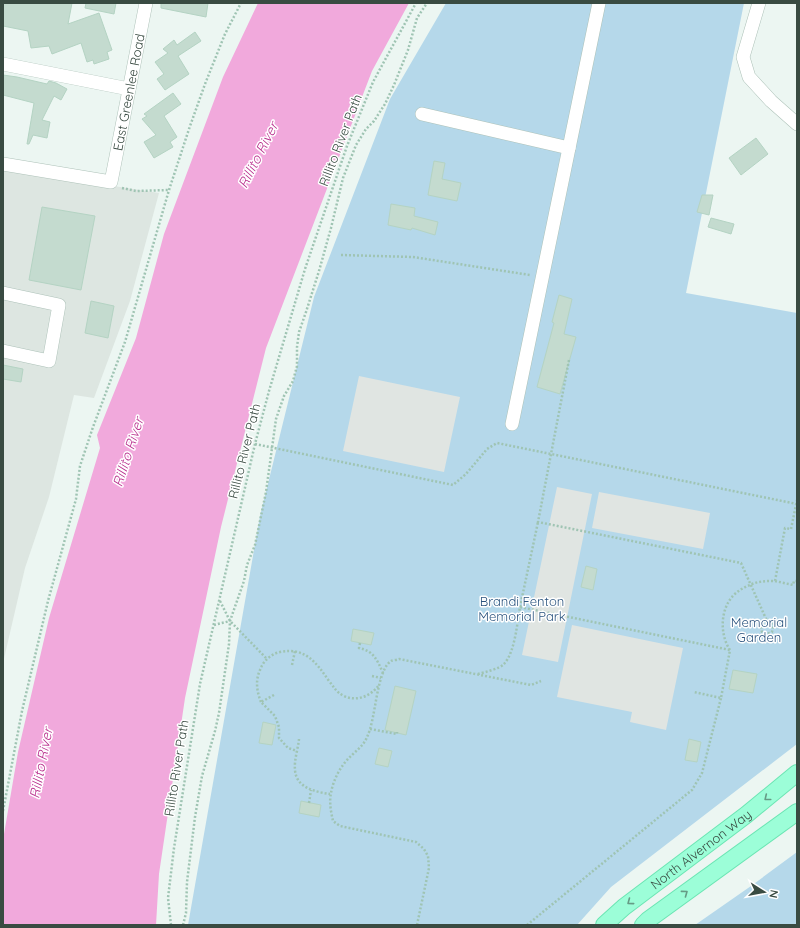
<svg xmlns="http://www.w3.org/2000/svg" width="800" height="928" viewBox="0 0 800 928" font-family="Quicksand,sans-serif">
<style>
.industrial{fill:#dde6e1}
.green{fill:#b5d8ea}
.parking{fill:#e0e5e2}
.water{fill:#f1a9dc}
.building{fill:#c4dbcf;stroke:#b4d3c3}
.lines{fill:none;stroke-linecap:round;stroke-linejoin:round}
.minor-casing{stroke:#aec2b9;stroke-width:14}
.major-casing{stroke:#6be5b3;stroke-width:18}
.path{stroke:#9fc4b3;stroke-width:2.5;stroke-dasharray:2 2;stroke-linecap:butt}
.minor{stroke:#fff;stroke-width:13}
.major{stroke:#9cfed8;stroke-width:16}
.oneway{stroke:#669c86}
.labels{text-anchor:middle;stroke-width:3;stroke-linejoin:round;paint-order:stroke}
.street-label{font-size:13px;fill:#394b42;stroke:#fff}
.park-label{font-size:13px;fill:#2a537e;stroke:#fff}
.water-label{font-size:14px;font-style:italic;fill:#b9308e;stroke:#fff}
</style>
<rect width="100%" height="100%" fill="#ecf6f2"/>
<path class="industrial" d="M 3,169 L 159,193 L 130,301 L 94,398 L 74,395 L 49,497 L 25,568 L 3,663 Z"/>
<path class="green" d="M 446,3 L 744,3 L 686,293 L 797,313 L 797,744 L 611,887 L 577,925 L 188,925 L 260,516 L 314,297 L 390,99 Z
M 797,852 L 797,925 L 695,925 L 751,886 Z"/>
<path class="parking" d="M 359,376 L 460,397 L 444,472 L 343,451 Z
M 557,487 L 592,494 L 558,662 L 522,655 Z
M 599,492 L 710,513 L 703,549 L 592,528 Z
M 572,625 L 683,648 L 666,730 L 630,722 L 632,712 L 557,697 Z"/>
<path class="water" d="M 258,3 L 409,3 L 372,71 L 266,348 L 221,527 L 185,698 L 159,874 L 156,925 L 3,925 L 3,840 L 18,752 L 49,618 L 100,448 L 97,435 L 136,338 L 164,234 L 223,77 Z"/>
<path class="building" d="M 3,3 L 72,3 L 68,24 L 99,13 L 112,50 L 107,52 L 109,59 L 94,64 L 93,60 L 87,62 L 81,43 L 52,54 L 49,46 L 31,48 L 28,31 L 3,26 Z
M 86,3 L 116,3 L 114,14 L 85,8 Z
M 161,3 L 208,3 L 206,17 L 161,8 Z
M 195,32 L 201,41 L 178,56 L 189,74 L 165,90 L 157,79 L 164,74 L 155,62 L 168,53 L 163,49 L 174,40 L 177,45 Z
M 3,75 L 17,77 L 47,84 L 49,81 L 56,83 L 67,89 L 61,100 L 54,96 L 42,120 L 50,122 L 47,138 L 33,135 L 29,144 L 27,144 L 34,103 L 3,95 Z
M 173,93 L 181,104 L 164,116 L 177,137 L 170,142 L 173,147 L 154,158 L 144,142 L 156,135 L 142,119 L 147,116 L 144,114 Z
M 756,138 L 768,154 L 741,175 L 729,158 Z
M 434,161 L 445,163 L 442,179 L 461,183 L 457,201 L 428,195 Z
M 702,195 L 713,195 L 709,215 L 697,212 Z
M 391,204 L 415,208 L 414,216 L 438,222 L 435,235 L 412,228 L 411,230 L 388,225 Z
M 42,207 L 95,216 L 81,290 L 29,280 Z
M 711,218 L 734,224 L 731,234 L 708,227 Z
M 559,295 L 572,299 L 564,334 L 576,337 L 560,394 L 537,387 L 554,323 L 552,322 Z
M 91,301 L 114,306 L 108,338 L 85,333 Z
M 3,365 L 23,369 L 21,382 L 3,379 Z
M 586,566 L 597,569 L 593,590 L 581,587 Z
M 353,629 L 374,633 L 371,645 L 351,641 Z
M 733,670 L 757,674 L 753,693 L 729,689 Z
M 395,686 L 416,691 L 406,735 L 385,730 Z
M 263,722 L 276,725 L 272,745 L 259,743 Z
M 689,739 L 701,742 L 697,762 L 685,760 Z
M 379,748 L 392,751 L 388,767 L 375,764 Z
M 301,801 L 321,805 L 319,817 L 299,813 Z"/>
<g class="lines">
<defs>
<g id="minor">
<path d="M 759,3 L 743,57 L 749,77 L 771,101 L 797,124"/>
<path d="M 3,64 L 129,89"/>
<path d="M 422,114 L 569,148"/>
<path id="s1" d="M 3,164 L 111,182 L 146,3"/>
<path d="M 3,293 L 59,305 L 49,361 L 3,351"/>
<path d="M 512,424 L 599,3"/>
</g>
<g id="major">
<path id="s2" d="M 604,925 L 624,907 L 746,815 L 797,773"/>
<path d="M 643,925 L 648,920 L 797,812"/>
</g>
</defs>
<use href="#minor" class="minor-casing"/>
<use href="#major" class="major-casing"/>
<path class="path" d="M 122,188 L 136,191 L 169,190
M 341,255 L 413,257 L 530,275
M 569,360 L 538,522 L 741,563 L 767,621 L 763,623 L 761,627 L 762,632 L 767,634 L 772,632 L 773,627 L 771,623 L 767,621
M 255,444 L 453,485 L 466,474 L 487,449 L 497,443 L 797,504
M 775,581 L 793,585 L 794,581 L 797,581
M 220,601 L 230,621 L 267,659
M 520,607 L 538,522
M 214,625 L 230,621
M 360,643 L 359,648 C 374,651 377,660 383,673
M 730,650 C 720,635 720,611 732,597 C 736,592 744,587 750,585 C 758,581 766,581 775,581 L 785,528 L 791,529 L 797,500
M 292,665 L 295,651
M 478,674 C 485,672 499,669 504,664 C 515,652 517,624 520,607 L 730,650 L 721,698 L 694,692
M 372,676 L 381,678
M 274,695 L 261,702 L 275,716 L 279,727 L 279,738 L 288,748 L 297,751
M 261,702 C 257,692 255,681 260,670 C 263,661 271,654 280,652 C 305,647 316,662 329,681 C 334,687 336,692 344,696 C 357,702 371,696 379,685
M 370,729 L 397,734 L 397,732
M 299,739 C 298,749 294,760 295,770 C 296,788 316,792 330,794
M 309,803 L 311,790
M 3,811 L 22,711 L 48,601 L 76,499 L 80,466 L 93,427 L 125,342 L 169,190 L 189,129 L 205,84 L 225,34 L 241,3
M 171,925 L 168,898 L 174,848 L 200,684 L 255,444 L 269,391 L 305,269 L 347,146 L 373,82 L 416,3
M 183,925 L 186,913 L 187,882 L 195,817 L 202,776 L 215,731 L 219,713 L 229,644 L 230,621 L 244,581 L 247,565 L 255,545 L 266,492 L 276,419 L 284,396 L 293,381 L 297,366 L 297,347 L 299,332 L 306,312 L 319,271 L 331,228 L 343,178 L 356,145 L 366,129 L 374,121 L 385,104 L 394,85 L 408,50 L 417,18 L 427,3
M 417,925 L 429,868 L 428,856 L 424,849 L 416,842 L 340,826 L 333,821 C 331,812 329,802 331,793 C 333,780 341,765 351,756 C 357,750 364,745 367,737 C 376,720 376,671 391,661 C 393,660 397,660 399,659 L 531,685 L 541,681
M 527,925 L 692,790 L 702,773 L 721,698"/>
<use href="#minor" class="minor"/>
<use href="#major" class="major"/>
</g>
<defs><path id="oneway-chevron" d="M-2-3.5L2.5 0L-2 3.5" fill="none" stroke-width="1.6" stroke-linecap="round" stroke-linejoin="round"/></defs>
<g class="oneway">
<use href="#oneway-chevron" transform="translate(767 798) rotate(141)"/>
<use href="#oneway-chevron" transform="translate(685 893) rotate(-36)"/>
<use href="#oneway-chevron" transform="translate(630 902) rotate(143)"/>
</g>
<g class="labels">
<g class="street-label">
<text dy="5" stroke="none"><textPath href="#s1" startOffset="201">East Greenlee Road</textPath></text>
<text transform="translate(340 140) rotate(-69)" y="5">Rillito River Path</text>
<text transform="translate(244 451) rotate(-76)" y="5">Rillito River Path</text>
<text transform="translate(176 768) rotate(-81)" y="5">Rillito River Path</text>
<text dy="5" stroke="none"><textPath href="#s2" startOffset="123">North Alvernon Way</textPath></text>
</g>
<g class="park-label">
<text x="522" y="606">Brandi Fenton<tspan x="522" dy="15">Memorial Park</tspan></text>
<text x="759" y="627">Memorial<tspan x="759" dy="15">Garden</tspan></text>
</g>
<g class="water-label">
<text transform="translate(258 155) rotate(-63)" y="5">Rillito River</text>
<text transform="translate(128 452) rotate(-72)" y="5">Rillito River</text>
<text transform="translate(41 763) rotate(-79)" y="5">Rillito River</text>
</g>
</g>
<rect width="800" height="928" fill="none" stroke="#394b42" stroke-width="8"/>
<g transform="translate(764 892) rotate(101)" stroke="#ffffff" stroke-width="3" paint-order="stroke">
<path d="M0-3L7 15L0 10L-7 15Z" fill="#394b42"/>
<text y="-6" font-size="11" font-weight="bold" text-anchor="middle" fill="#394b42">N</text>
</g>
</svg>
